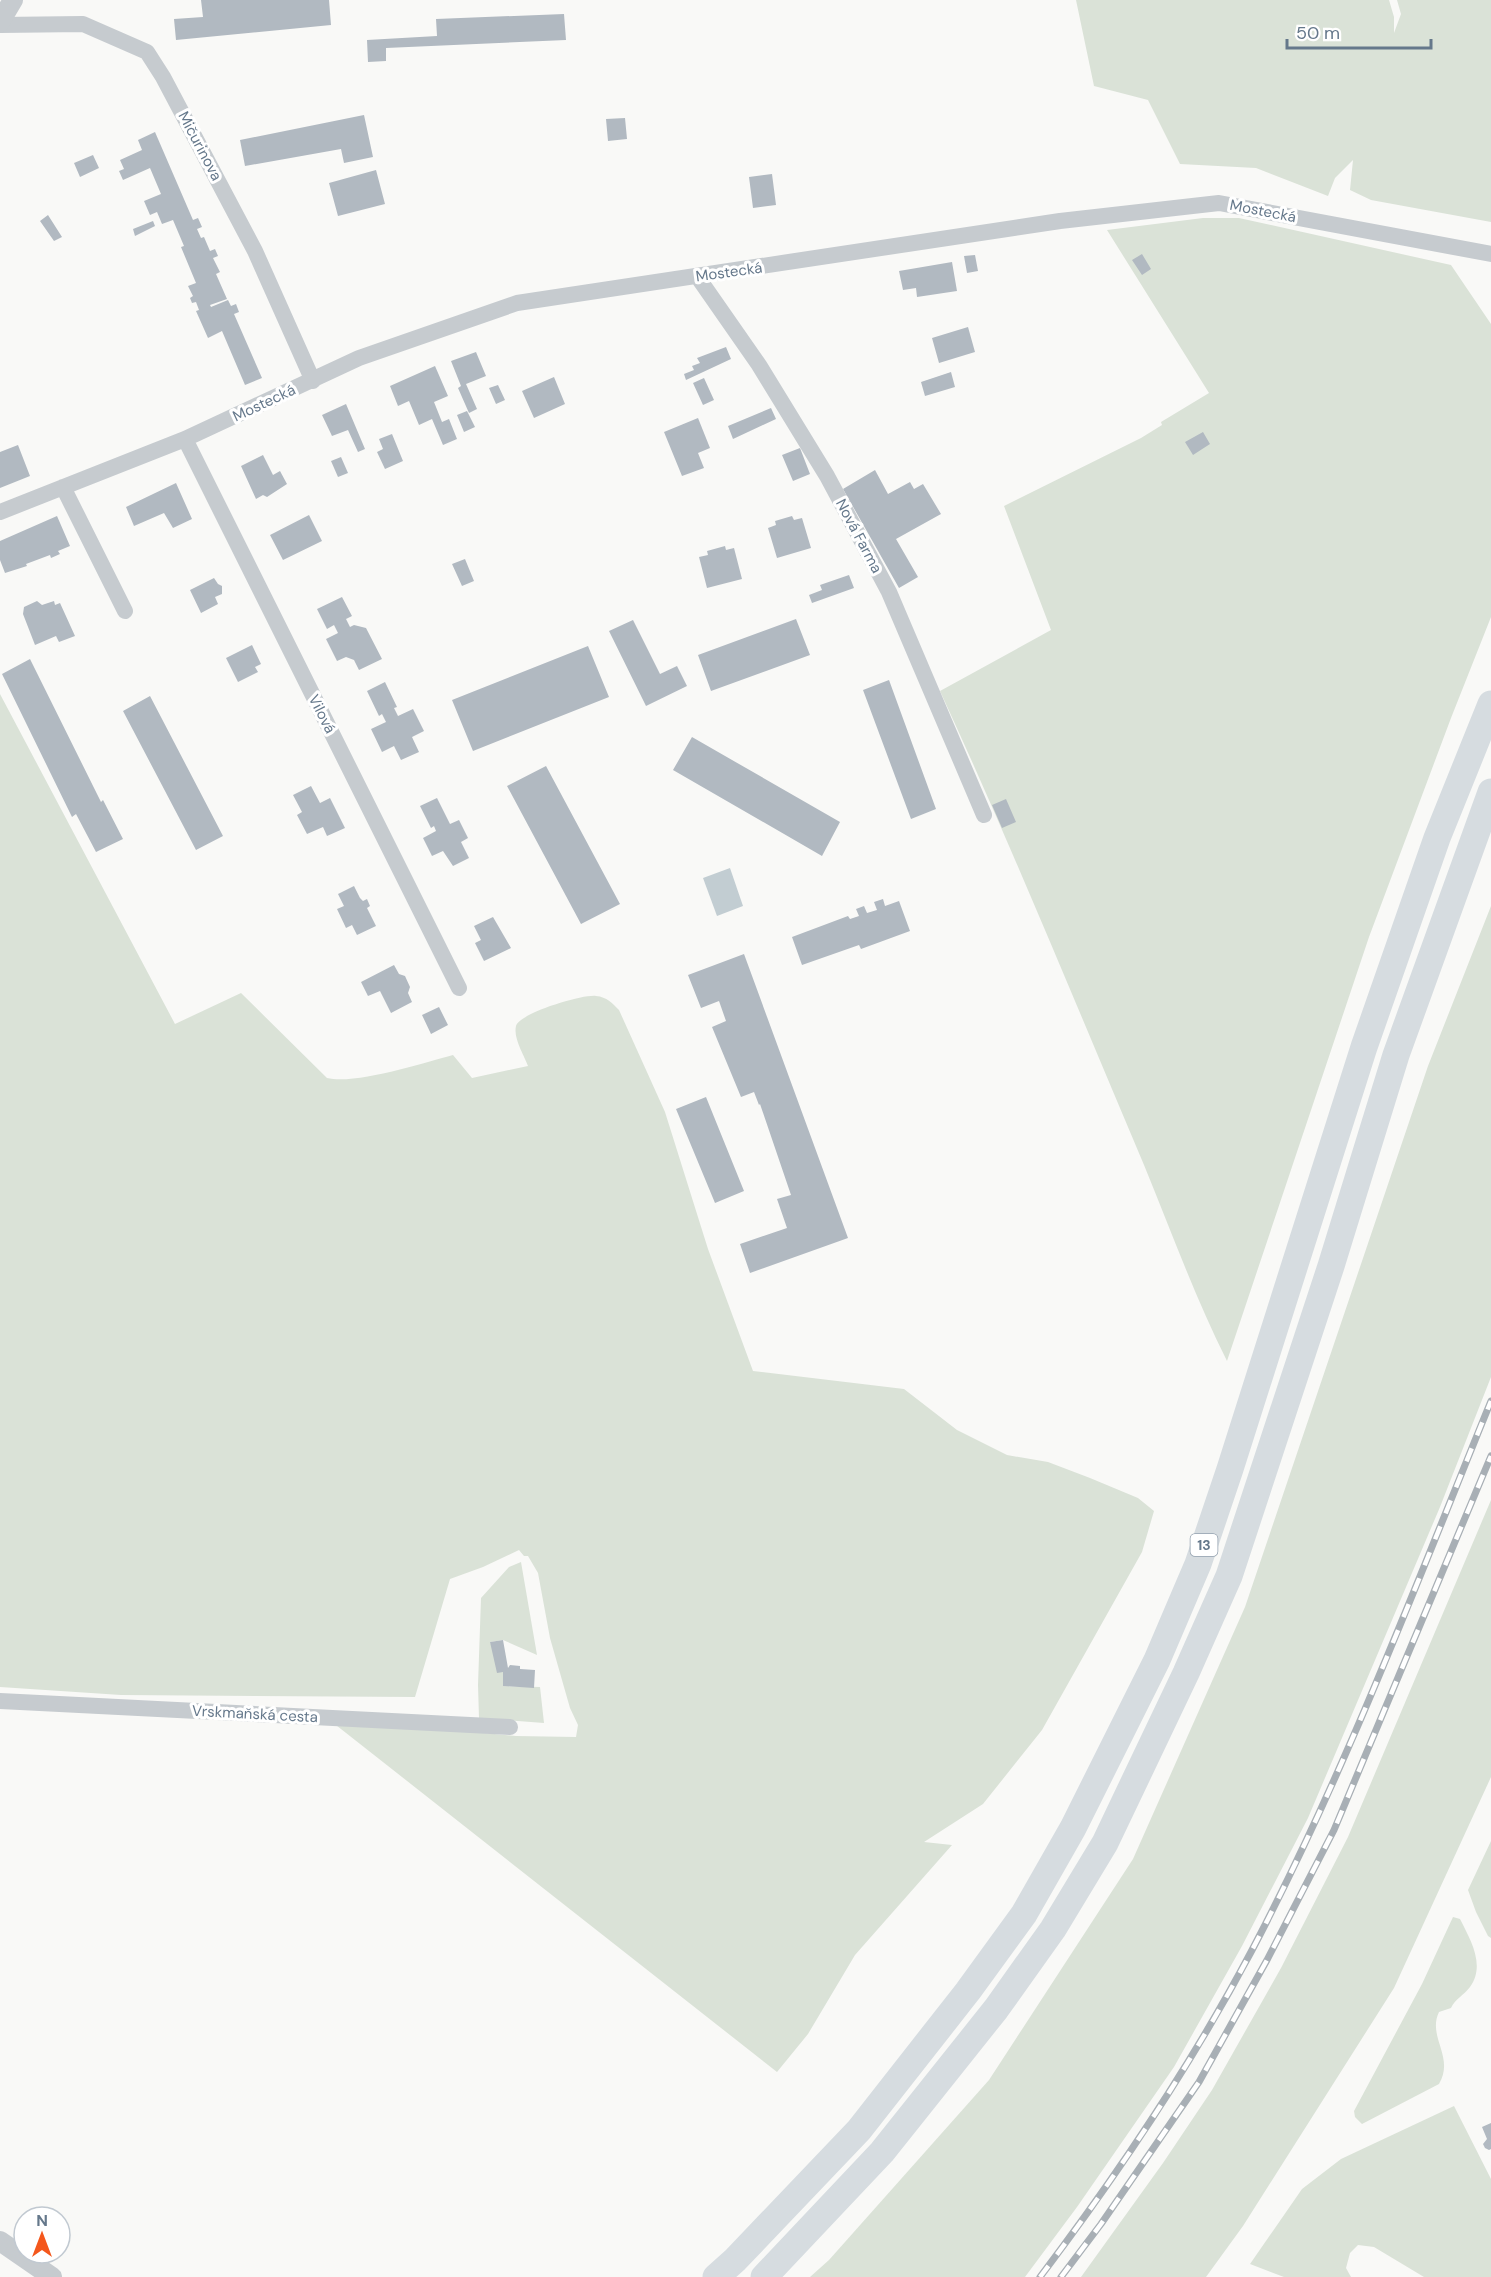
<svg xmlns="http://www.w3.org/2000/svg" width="1491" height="2277" viewBox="0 0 1491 2277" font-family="'DM Sans',sans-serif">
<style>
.green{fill:#dae2d7}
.water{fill:#c2cdd2}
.building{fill:#b1b9c1}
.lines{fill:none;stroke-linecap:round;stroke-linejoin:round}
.minor{stroke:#c6cbcf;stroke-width:16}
.tertiary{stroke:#c6cbcf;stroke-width:20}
.trunk{stroke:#d6dce0;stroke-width:27}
.rail-casing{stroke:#a8afb5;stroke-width:7}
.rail{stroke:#fff;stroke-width:4.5;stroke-dasharray:14;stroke-linecap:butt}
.labels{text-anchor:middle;stroke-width:6;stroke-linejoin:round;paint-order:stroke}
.shield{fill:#fff;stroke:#93a0ae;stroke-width:1.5}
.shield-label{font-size:14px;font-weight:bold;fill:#65788b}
.street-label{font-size:15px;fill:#65788b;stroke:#fff}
</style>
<rect width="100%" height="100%" fill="#f9f9f7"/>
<path class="green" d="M 1076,0 L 1389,0 L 1394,17 L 1394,33 L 1401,14 L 1397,0 L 1491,0 L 1491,222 L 1371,200 L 1350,190 L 1353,160 L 1335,178 L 1328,196 L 1256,168 L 1180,164 L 1148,100 L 1094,86 Z
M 1203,218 L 1239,218 L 1451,265 L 1491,324 L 1491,617 L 1451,718 L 1369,937 L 1227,1361 C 1195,1297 1171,1231 1144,1165 C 1077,1007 1012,847 940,691 L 1051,630 L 1004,506 L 1141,438 L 1162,425 L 1161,422 L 1209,393 L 1107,230 Z
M 0,694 L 175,1024 L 241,993 L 327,1078 C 355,1085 423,1063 453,1055 L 472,1078 L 528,1066 C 524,1055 513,1038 516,1026 C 520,1013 583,994 596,996 C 607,997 612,1003 619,1010 L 665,1112 L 708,1249 L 753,1371 L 904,1389 L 957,1430 L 1007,1455 L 1048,1462 L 1090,1478 L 1138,1498 L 1154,1511 L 1142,1552 L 1042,1730 L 983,1804 L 924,1842 L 952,1845 L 855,1955 L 808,2034 L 777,2072 L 327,1718 L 516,1736 L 576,1737 L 578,1725 L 570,1708 L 550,1638 L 538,1573 L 528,1556 L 524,1556 L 519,1550 L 483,1567 L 450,1579 L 415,1697 L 121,1695 L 0,1687 Z
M 1491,906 L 1491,1377 L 1440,1507 L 1308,1818 L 1242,1946 L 1174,2067 L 1077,2207 L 1025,2277 L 810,2277 L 829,2260 L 989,2080 L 1133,1859 L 1245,1607 L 1428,1066 Z
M 1491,1500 L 1491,1777 L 1394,1988 L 1243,2226 L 1206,2277 L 1081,2277 L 1163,2163 L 1212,2090 L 1281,1968 L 1348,1837 Z
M 521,1562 L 537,1655 L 503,1640 L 490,1642 L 503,1672 L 503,1686 L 540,1687 L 544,1723 L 479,1718 L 478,1685 L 481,1598 L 509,1567 Z
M 1491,1841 L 1491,1938 L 1488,1936 L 1476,1912 L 1468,1890 Z
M 1453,1917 L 1460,1919 C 1470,1939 1486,1965 1470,1987 C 1464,1995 1455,1999 1451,2008 L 1439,2012 C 1427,2037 1455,2057 1439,2084 L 1362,2124 L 1355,2117 L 1354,2111 L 1422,1984 Z
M 1454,2106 L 1491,2179 L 1491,2277 L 1424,2277 L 1374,2247 L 1358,2245 L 1350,2253 L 1346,2268 L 1351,2277 L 1284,2277 L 1250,2264 L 1302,2189 L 1341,2159 Z"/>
<path class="water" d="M 730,868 L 743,906 L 717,916 L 703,878 Z"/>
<path class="building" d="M 201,0 L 329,0 L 331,25 L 176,40 L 174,19 L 203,17 Z
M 564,14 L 566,40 L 386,48 L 386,61 L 368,62 L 367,40 L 437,36 L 436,19 Z
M 364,115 L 373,157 L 344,163 L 341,149 L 245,166 L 240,140 Z
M 625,118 L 627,139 L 608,141 L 606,119 Z
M 155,132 L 193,220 L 198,218 L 202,227 L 197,229 L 201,238 L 204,237 L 210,251 L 215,249 L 218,256 L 213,258 L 220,272 L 216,274 L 227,299 L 210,305 L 211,307 L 228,300 L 231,306 L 236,304 L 239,312 L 234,314 L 262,378 L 245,385 L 222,331 L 208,338 L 196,311 L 199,310 L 196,302 L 192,303 L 190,298 L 193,296 L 188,286 L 196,283 L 181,247 L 184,246 L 173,220 L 162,224 L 157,212 L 150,215 L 144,201 L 161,194 L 150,168 L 123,180 L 119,171 L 124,169 L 120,160 L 142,150 L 138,140 Z
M 93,155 L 99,168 L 80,177 L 74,163 Z
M 376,170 L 385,204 L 338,216 L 329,183 Z
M 772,174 L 776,205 L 753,208 L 749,177 Z
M 48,215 L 62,237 L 54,241 L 40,221 Z
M 153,221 L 155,226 L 135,236 L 133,229 Z
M 1142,254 L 1151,269 L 1142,275 L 1132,260 Z
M 975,255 L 978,271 L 967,273 L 964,256 Z
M 952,262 L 957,291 L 917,297 L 916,288 L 903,290 L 899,271 Z
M 968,327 L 975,352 L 939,363 L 932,338 Z
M 726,347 L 731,359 L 686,380 L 684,374 L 694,370 L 692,366 L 700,363 L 697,358 Z
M 476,352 L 486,376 L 466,384 L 477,409 L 469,413 L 458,388 L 461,386 L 451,361 Z
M 435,366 L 448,396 L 434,402 L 442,422 L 449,419 L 457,439 L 443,445 L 432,419 L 419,425 L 409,401 L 398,406 L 390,386 Z
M 951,372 L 955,387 L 925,396 L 921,382 Z
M 554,377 L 565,404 L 534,418 L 522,391 Z
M 704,378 L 714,400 L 703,405 L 693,383 Z
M 498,385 L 505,400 L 496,404 L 489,388 Z
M 346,404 L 365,449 L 358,452 L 348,430 L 332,436 L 322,415 Z
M 771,408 L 776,419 L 733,439 L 728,426 Z
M 467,411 L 475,427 L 464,432 L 457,415 Z
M 698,418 L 710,448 L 698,453 L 704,468 L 682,476 L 664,432 Z
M 1203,432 L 1210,444 L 1193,455 L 1185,442 Z
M 392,434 L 403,461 L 385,469 L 377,452 L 383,449 L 379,439 Z
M 18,445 L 30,476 L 0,488 L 0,452 Z
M 800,448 L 810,474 L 793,481 L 782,455 Z
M 263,455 L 273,475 L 280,471 L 287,484 L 267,497 L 263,495 L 256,499 L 241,466 Z
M 341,457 L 348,473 L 338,477 L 331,461 Z
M 875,470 L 888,494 L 910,482 L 914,489 L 923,484 L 941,514 L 896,539 L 918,577 L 899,588 L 843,489 Z
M 176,483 L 192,519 L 173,528 L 164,513 L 134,526 L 126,507 Z
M 309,515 L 322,541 L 283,560 L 270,535 Z
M 57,516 L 70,546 L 58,551 L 60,554 L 51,558 L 50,555 L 26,564 L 27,566 L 5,573 L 0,560 L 0,541 Z
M 792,516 L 794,520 L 802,518 L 811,548 L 777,558 L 768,528 L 776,525 L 775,521 Z
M 725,546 L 726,550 L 734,548 L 742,579 L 707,588 L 699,557 L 708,555 L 707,551 Z
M 465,559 L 474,581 L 462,586 L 452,564 Z
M 849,575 L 854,588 L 812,603 L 809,595 L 822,590 L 820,585 Z
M 214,578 L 218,584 L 222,586 L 222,594 L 215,597 L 218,604 L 201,613 L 190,590 Z
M 342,597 L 352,616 L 346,619 L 350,627 L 354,625 L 366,628 L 382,659 L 359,670 L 354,660 L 346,657 L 337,661 L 326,639 L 338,633 L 334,625 L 327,629 L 317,609 Z
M 37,601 L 42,605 L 54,601 L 55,605 L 60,603 L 75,636 L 59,642 L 56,636 L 35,645 L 23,614 L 24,607 Z
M 796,619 L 810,655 L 711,691 L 698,655 Z
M 633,620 L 660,674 L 677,666 L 687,686 L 646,706 L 609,631 Z
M 252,645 L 261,664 L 255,667 L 258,672 L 238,682 L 226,658 Z
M 588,646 L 609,697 L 473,751 L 452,700 Z
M 30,659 L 101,802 L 103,800 L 123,839 L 96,852 L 76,814 L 72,817 L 2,674 Z
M 889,680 L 936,809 L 911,819 L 863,690 Z
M 385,682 L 397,707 L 394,708 L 398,716 L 413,709 L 424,731 L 412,737 L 419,752 L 401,760 L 394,746 L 382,752 L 371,729 L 386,722 L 382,714 L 379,716 L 367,691 Z
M 150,696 L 223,836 L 196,850 L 123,711 Z
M 692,737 L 840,822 L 822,856 L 673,770 Z
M 546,766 L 620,904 L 581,924 L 507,786 Z
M 311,786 L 320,803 L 330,798 L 345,828 L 327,836 L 323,827 L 307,834 L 297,815 L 302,812 L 293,795 Z
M 437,798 L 450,824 L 459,820 L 468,838 L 461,842 L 469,858 L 453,866 L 443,851 L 432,856 L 423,838 L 436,831 L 434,826 L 431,828 L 420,806 Z
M 1006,799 L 1016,822 L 1002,828 L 992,805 Z
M 354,886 L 360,898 L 363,901 L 367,899 L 370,906 L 367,908 L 376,926 L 357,935 L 352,925 L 346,928 L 337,909 L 344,906 L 338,894 Z
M 883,899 L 885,906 L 899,901 L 910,931 L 861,949 L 859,945 L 802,965 L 792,937 L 848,916 L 850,919 L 859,916 L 856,909 L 864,906 L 867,913 L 877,910 L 874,902 Z
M 493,917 L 511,948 L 484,961 L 475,943 L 481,940 L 474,926 Z
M 744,954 L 848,1238 L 750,1273 L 740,1244 L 787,1228 L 777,1199 L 791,1195 L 760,1104 L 759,1105 L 754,1092 L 741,1097 L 712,1027 L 726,1021 L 719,1001 L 701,1008 L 688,975 Z
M 394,965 L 399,974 L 405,976 L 410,987 L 408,993 L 412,1002 L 391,1013 L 380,991 L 368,996 L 361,982 Z
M 439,1007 L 448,1025 L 431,1034 L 422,1015 Z
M 706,1097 L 744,1191 L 715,1203 L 676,1109 Z
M 503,1640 L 508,1668 L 510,1665 L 520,1666 L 520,1669 L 535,1670 L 534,1688 L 503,1686 L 503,1672 L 497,1673 L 490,1642 Z
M 1491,2123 L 1491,2149 L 1489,2150 L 1485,2148 L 1483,2144 L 1487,2139 L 1482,2127 Z"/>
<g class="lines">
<path class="minor" d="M 0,25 L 83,24 L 147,52 L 163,77 L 255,251 L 313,381
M 697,276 L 759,365 L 827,476 L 889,592 L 984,815
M 185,439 L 459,988
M 63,487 L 125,611
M 0,512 L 185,439 L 359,358 L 517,303 L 1060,221 L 1219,203 L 1491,254
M 0,1701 L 510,1727"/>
<path class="tertiary" d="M 0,22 L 13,0
M 0,2241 L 52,2277"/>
<path class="trunk" d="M 716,2277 L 735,2260 L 859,2130 L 968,1991 L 1024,1914 L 1073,1828 L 1157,1660 L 1198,1564 L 1230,1469 L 1364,1047 L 1437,838 L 1491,704
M 764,2277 L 882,2152 L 996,2009 L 1053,1929 L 1105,1843 L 1186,1673 L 1229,1576 L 1331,1266 L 1396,1055 L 1491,792"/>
<defs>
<path id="rail" d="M 1040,2277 C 1118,2174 1190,2067 1251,1952 C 1344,1775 1415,1587 1491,1401
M 1061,2277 L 1101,2224 L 1199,2082 L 1267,1960 L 1334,1830 L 1491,1456"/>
</defs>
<use href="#rail" class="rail-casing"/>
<use href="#rail" class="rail"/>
</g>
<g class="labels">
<rect class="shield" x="1190.5" y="1534" width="27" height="22" rx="4.5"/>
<g class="shield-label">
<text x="1204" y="1550">13</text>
</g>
<g class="street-label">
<text transform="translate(200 146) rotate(62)" y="5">Mičurinova</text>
<text transform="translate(1263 211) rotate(11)" y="5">Mostecká</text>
<text transform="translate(729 272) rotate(-8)" y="5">Mostecká</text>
<text transform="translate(264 403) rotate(-25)" y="5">Mostecká</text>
<text transform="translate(859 536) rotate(62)" y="5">Nová Farma</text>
<text transform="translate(322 714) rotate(63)" y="5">Vilová</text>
<text transform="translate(255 1714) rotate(3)" y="5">Vrskmaňská cesta</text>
</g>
</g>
<g transform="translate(42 2235)"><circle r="28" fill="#ffffff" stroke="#c1c9d1" stroke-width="1.5"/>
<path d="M0-4.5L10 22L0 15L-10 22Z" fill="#f4571c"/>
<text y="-9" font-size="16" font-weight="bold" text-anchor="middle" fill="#65788b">N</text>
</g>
<path d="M1287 39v9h144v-9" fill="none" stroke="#65788b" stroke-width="3"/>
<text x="1296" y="39" font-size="18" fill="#65788b" stroke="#ffffff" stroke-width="4.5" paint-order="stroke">50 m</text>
</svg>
